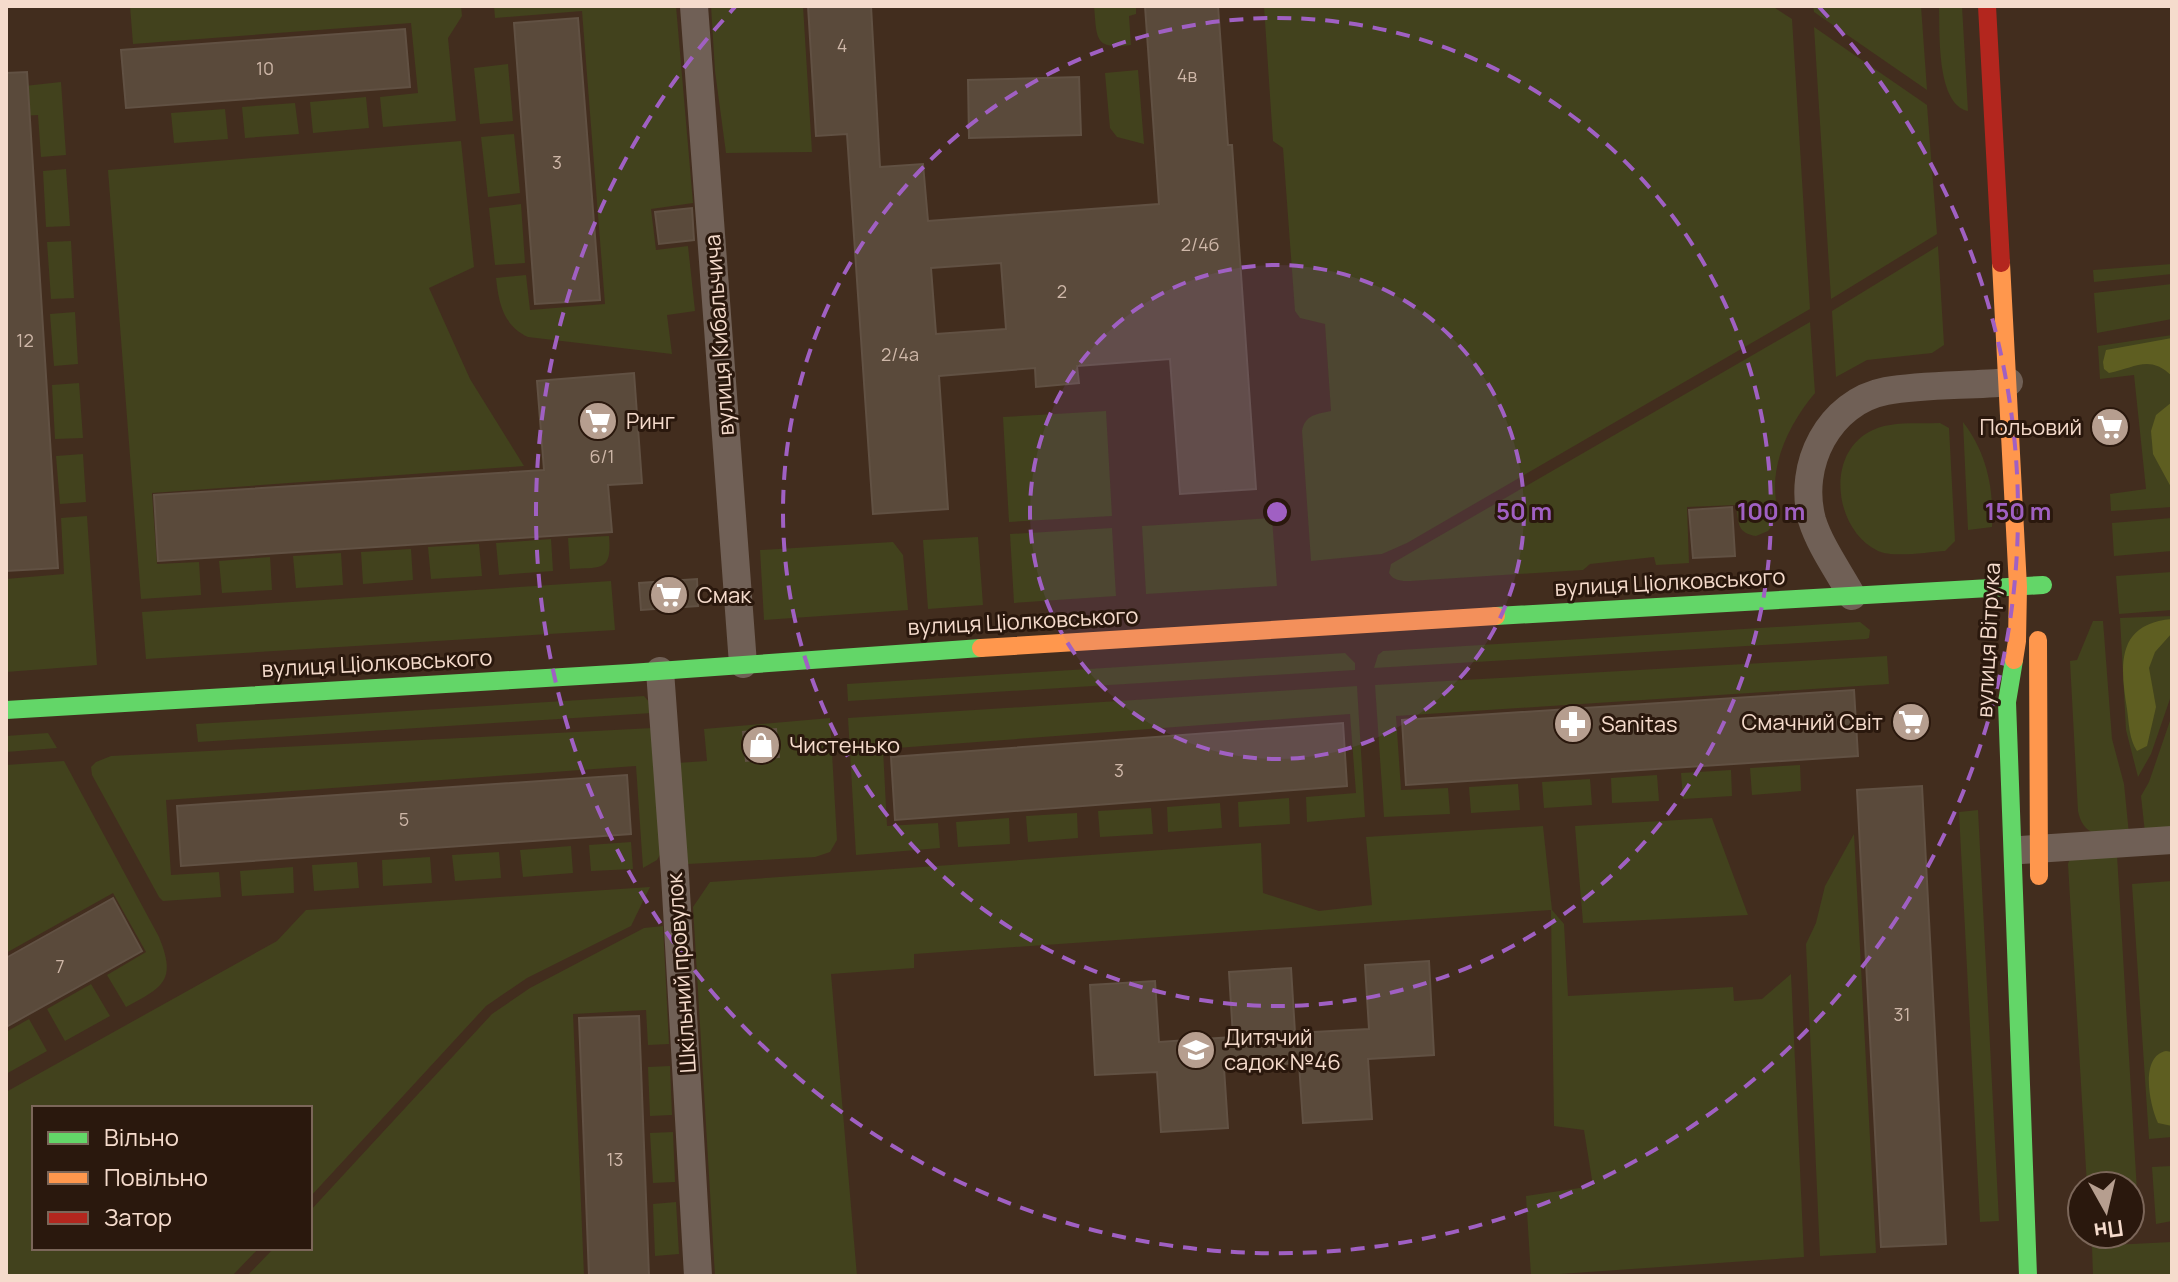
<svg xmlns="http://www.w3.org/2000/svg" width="2178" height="1282" viewBox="0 0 2178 1282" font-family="Manrope,sans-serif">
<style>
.green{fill:#42421d}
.forest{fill:#5e5e21}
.building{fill:#5a4a3b;stroke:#615143;stroke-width:2;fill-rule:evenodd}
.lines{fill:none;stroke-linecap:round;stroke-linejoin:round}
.street{stroke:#706056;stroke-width:28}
.fast{stroke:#63d668;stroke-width:18}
.slow{stroke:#ff974d;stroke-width:18}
.jam{stroke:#b3261e;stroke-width:18}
.ring{fill:none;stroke:#a060c3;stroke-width:4;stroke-dasharray:14 10}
.labels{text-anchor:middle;stroke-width:6;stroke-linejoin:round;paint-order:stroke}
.number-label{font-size:18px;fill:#ceb7a8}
.street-label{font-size:22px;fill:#f5dbcc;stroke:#2a180d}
.poi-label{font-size:22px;fill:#f5dbcc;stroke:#2a180d;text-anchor:start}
.centre{fill:#a060c3;stroke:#2a180d;stroke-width:4}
.ring-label{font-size:24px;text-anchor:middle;font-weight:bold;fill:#a060c3;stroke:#2a180d;stroke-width:6;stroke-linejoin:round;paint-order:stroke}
</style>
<rect width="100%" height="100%" fill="#422d1e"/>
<path class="green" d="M 130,6 L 461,6 L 462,16 L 448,38 L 456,121 L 383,127 L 380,97 L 418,93 L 411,23 L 133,44 Z
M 494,6 L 676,6 L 693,203 L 651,209 L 656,250 L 688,246 L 695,311 L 667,315 L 672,354 L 528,337 C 503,325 499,304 496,278 L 526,275 L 530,310 L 605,304 L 582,11 L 495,18 Z
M 711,6 L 803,6 L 812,152 L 726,153 L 715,71 Z
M 1094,6 L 1136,6 L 1136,14 L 1129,16 L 1131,45 C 1094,50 1097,39 1094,6 Z
M 1264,6 L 1772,6 L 1792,19 L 1810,309 L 1407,543 L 1382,554 L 1311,561 L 1302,431 C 1305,414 1318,414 1331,411 L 1325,324 L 1300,318 L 1295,311 L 1283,148 L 1273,141 Z
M 1813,6 L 1921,6 L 1927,90 L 1814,12 Z
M 1939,6 L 1962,6 L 1968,111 C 1936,104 1940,32 1939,6 Z
M 1814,27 L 1927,105 L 1937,234 L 1831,299 Z
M 508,64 L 513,121 L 480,124 L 474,68 Z
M 1138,70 L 1144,144 L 1117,137 L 1110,128 L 1105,73 Z
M 61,82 L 66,155 L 41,157 L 38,115 L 6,117 L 6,88 Z
M 366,97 L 369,128 L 313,133 L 310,102 Z
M 295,103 L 299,134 L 245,138 L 242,107 Z
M 225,109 L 228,139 L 174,143 L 171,113 Z
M 514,134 L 520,193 L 488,197 L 481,137 Z
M 461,141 L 474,267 L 429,288 L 470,379 L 524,466 L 152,493 L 157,564 L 199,562 L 201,595 L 141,599 L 108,170 Z
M 66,169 L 70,226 L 46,227 L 43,171 Z
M 521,204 L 525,263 L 495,265 L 489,208 Z
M 71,241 L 74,298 L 51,299 L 47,242 Z
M 1938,246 L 1944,345 L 1932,353 L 1867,360 L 1836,377 L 1832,311 Z
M 2172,264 L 2172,274 L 2094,282 L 2093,270 Z
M 2172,284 L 2172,319 L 2097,333 L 2094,293 Z
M 75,312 L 78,364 L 54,366 L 50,314 Z
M 1810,322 L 1815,393 C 1793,419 1775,453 1775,487 C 1775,498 1778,509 1777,519 L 1768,531 L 1756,536 C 1736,533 1739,522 1736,505 L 1687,507 L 1689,563 L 1656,565 L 1654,557 L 1590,564 L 1583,570 L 1410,581 C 1401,581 1394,581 1389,573 L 1391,564 Z
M 2172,335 L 2172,507 L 2111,511 L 2110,494 L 2146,489 L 2134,375 L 2100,379 L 2098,346 Z
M 79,383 L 83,438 L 55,439 L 52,385 Z
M 1106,411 L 1112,516 L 1009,522 L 1003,417 Z
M 1963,422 C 1987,453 1994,489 1992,527 L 1968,530 Z
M 1940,423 L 1949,428 L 1955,541 L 1945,551 C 1928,552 1893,558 1878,551 C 1834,530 1824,452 1873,430 C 1891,421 1919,424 1940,423 Z
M 83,454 L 86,502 L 60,504 L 56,456 Z
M 87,516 L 97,665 L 6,672 L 6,579 L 64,574 L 61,518 Z
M 1272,518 L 1277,586 L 1146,594 L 1142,526 Z
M 2172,518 L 2172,551 L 2114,556 L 2112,523 Z
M 1112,528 L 1116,596 L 1014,603 L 1010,534 Z
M 609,536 C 612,572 602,567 570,569 L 568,538 Z
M 978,537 L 983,605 L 928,609 L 923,540 Z
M 551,539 L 553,571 L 499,575 L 496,543 Z
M 893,542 L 903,555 L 908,610 L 764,620 L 760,550 Z
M 479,544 L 482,576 L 431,579 L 428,547 Z
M 411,549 L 413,580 L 363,584 L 361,552 Z
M 341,553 L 343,585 L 296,588 L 293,556 Z
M 270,557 L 272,590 L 222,593 L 219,561 Z
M 2172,572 L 2172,610 L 2119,614 L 2116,576 Z
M 611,581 L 615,630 L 146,659 L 142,612 Z
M 2172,616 L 2172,693 L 2151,754 L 2138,777 L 2126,730 L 2120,618 Z
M 2093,621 L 2103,621 L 2112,739 L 2124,784 L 2129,834 C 2105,835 2084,840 2078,811 L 2070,661 L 2077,660 Z
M 1860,622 L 1870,630 L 1869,638 L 1866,639 L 1374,668 L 1378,655 L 1383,651 Z
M 1345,653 L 1355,663 L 1355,670 L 848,701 L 847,684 Z
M 1887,656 L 1889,684 L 1396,716 L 1401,790 L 1448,788 L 1450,814 L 1384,817 L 1375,685 Z
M 1357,686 L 1365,817 L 1307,822 L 1306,797 L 1356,793 L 1350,714 L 883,749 L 887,826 L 938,823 L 940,848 L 856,855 L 848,718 Z
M 644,696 L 650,703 L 652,713 L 198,742 L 196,724 Z
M 2172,715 L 2172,827 L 2145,833 L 2141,796 L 2149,782 Z
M 830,718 L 837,840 L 830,852 L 815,857 L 688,864 L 676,763 L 707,761 L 704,729 Z
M 653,728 L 661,853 L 657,860 L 643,868 L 636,766 L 166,800 L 171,875 L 219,872 L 221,897 L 163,901 L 159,897 L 92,775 L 91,767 L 96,762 L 111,756 Z
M 48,733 L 57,748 L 6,752 L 6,736 Z
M 64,761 L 159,937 C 177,981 163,987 126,1007 L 107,975 L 146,952 L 113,893 L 6,953 L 6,765 Z
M 1800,765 L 1801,791 L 1752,795 L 1750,768 Z
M 1731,770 L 1732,796 L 1683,799 L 1681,773 Z
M 1657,775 L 1659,801 L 1612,803 L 1611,778 Z
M 1590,779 L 1592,805 L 1544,808 L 1542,782 Z
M 1518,784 L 1520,810 L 1471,813 L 1469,787 Z
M 1289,798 L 1290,824 L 1239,827 L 1238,802 Z
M 1220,803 L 1222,828 L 1168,832 L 1167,807 Z
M 1151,808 L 1153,834 L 1100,837 L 1098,811 Z
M 1978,810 L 1999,1221 L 1980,1222 L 1959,812 Z
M 1077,813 L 1078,838 L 1028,842 L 1026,816 Z
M 1009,818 L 1010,844 L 958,847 L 956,822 Z
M 1712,818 L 1748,915 L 1583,923 L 1575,826 Z
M 1543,826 L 1552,910 L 1564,924 L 1568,996 L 1733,987 L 1734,1001 L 1762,999 L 1791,974 L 1804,1257 L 1531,1276 L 1526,1196 L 1593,1186 L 1584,1130 L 1554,1126 L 1551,910 L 914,954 L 914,968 L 831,974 L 857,1276 L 715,1276 L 693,907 L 710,882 L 1261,843 L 1263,893 L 1319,911 L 1372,905 L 1366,837 Z
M 1854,834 L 1876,1253 L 1820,1256 L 1806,944 L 1816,923 L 1825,886 Z
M 631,842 L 633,869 L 591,871 L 589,845 Z
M 571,846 L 573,873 L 523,877 L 520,850 Z
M 499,852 L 501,878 L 455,881 L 452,855 Z
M 2117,855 L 2139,1225 L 2130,1226 L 2130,1186 L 2087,1186 L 2068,864 L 2070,858 Z
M 430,857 L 432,883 L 383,886 L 382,860 Z
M 357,862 L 359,888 L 314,891 L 312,865 Z
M 293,867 L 294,893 L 242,896 L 240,871 Z
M 2172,881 L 2172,1137 L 2149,1139 L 2132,884 Z
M 650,887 L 631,926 L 527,978 L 486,1006 L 310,1197 L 310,1108 L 34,1108 L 34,1248 L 259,1248 L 232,1276 L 6,1276 L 6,1092 L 277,941 L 306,910 Z
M 663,926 L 669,1044 L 648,1045 L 646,1010 L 573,1014 L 584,1276 L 247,1276 L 274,1248 L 310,1248 L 310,1211 L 492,1014 L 530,988 L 644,928 Z
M 91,984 L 110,1016 L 65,1041 L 47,1009 Z
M 29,1019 L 47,1051 L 6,1074 L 6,1032 Z
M 670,1066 L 672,1115 L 650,1116 L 648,1067 Z
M 673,1132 L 675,1182 L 653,1183 L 650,1133 Z
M 2172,1166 L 2172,1221 L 2156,1224 L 2152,1167 Z
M 676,1202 L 679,1254 L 655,1256 L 653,1204 Z
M 2172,1242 L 2172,1276 L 2093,1276 L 2092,1246 Z"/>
<path class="forest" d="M 2172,338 L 2172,376 C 2149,354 2135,368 2109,373 L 2104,369 L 2103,362 L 2106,350 Z
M 2172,402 L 2172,489 L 2153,454 L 2151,431 L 2156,415 Z
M 2172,619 L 2172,633 L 2155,652 L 2149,668 L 2156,707 L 2147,746 L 2137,751 C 2129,739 2129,723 2127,709 C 2120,665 2116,624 2172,619 Z
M 2166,1051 L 2172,1052 L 2172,1126 L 2158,1123 C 2149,1104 2140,1056 2166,1051 Z"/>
<path class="building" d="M 808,6 L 871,6 L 880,167 L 923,164 L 928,221 L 1159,204 L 1145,6 L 1218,6 L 1228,145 L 1232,145 L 1256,489 L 1180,494 L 1170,359 L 1077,366 L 1079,383 L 1036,387 L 1035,368 L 939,376 L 948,509 L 873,514 L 847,134 L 816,136 ZM 1001,263 L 1006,329 L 936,334 L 931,268 Z
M 578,18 L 600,300 L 535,304 L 514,23 Z
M 405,29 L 410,87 L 126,108 L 121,50 Z
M 27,72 L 58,568 L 6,571 L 6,73 Z
M 1079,77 L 1081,135 L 969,138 L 968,80 Z
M 692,208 L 694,240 L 659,244 L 655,212 Z
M 634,373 L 642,483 L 608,485 L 612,532 L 158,561 L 154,495 L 544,470 L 537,381 Z
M 1732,507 L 1735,556 L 1693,558 L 1689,510 Z
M 697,579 L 698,606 L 641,610 L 639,583 Z
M 1854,690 L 1858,756 L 1406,785 L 1402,720 Z
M 1343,723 L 1347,786 L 895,820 L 891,757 Z
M 776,729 L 779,757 L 746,761 L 743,732 Z
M 627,775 L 631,834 L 181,866 L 177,806 Z
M 1922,786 L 1946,1244 L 1881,1247 L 1857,790 Z
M 113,898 L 142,951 L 6,1027 L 6,958 Z
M 1429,961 L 1434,1055 L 1368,1059 L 1372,1119 L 1303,1123 L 1299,1063 L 1224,1068 L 1228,1128 L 1161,1132 L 1157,1072 L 1095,1075 L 1090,985 L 1155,981 L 1159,1042 L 1233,1037 L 1229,972 L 1291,968 L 1295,1033 L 1369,1029 L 1365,965 Z
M 639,1016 L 649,1276 L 589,1276 L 579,1018 Z"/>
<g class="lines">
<path class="street" d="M 694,6 L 743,664
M 1852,596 C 1839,572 1820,546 1812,520 C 1797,465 1829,402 1886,391 C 1925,384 1969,386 2009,382
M 660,671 L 675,875 L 698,1276
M 2021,850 L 2172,840"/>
<path class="fast" d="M 1496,616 L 2043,585
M 2014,660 L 2007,702 L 2028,1276
M 6,710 L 630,673 L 981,648"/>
<path class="slow" d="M 2001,263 L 2018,587 L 2017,641 L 2014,660
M 2038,640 L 2039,876
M 981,648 L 1496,616"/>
<path class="jam" d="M 1987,6 L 2001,263"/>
</g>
<circle cx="1277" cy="512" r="247" fill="#a060c3" fill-opacity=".12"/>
<g class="ring">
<circle cx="1277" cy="512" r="247"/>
<circle cx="1277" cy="512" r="494"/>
<path d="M1819 7A741 741 0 1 1 735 7"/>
</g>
<defs>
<symbol id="supermarket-disc" viewBox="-11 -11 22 22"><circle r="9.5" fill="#b69e8f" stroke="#2a180d"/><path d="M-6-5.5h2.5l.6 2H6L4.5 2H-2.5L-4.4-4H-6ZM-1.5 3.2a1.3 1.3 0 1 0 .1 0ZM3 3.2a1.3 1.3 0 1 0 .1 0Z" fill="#fff"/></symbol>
<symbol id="pharmacy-disc" viewBox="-11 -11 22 22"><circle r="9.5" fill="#b69e8f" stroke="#2a180d"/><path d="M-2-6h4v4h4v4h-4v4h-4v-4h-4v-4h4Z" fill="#fff"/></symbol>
<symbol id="shop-disc" viewBox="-11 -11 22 22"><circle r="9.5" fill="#b69e8f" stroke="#2a180d"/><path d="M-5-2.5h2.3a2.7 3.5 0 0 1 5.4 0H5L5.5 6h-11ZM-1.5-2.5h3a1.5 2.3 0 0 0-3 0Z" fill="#fff"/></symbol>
<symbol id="school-disc" viewBox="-11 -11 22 22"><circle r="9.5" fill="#b69e8f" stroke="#2a180d"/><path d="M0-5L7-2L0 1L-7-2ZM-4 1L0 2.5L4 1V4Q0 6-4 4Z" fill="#fff"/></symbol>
</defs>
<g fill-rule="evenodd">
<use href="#supermarket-disc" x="576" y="399" width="44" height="44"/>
<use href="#supermarket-disc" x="2088" y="405" width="44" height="44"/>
<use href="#supermarket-disc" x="647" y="573" width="44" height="44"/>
<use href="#supermarket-disc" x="1889" y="700" width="44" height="44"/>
<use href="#pharmacy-disc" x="1551" y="702" width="44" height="44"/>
<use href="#shop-disc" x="739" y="723" width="44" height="44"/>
<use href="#school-disc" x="1174" y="1028" width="44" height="44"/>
</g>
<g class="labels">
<g class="number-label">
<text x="842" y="52">4</text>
<text x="265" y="75">10</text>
<text x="1187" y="82">4в</text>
<text x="557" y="169">3</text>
<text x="1200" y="251">2/4б</text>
<text x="1062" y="298">2</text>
<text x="25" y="347">12</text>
<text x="900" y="361">2/4а</text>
<text x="602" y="463">6/1</text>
<text x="1119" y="777">3</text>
<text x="404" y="826">5</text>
<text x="60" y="973">7</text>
<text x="1902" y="1021">31</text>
<text x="615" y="1166">13</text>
</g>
<g class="street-label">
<text transform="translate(719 335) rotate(-94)" y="8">вулиця Кибальчича</text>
<text transform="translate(1670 582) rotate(-3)" y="8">вулиця Ціолковського</text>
<text transform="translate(1023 621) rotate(-3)" y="8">вулиця Ціолковського</text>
<text transform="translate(1988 640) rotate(-87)" y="8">вулиця Вітрука</text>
<text transform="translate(377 663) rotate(-3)" y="8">вулиця Ціолковського</text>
<text transform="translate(681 973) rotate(-94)" y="8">Шкільний провулок</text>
</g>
<g class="poi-label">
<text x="626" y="429">Ринг</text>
<text x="2082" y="435" text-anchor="end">Польовий</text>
<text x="697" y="603">Смак</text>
<text x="1883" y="730" text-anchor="end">Смачний Світ</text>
<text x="1601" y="732">Sanitas</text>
<text x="789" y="753">Чистенько</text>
<text x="1224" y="1045">Дитячий<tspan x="1224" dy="25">садок №46</tspan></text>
</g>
</g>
<circle cx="1277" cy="512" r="12" class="centre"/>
<g class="ring-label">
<text x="1524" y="520">50 m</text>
<text x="1771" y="520">100 m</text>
<text x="2018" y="520">150 m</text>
</g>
<rect width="2178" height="1282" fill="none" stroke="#f5dbcc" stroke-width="16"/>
<rect x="32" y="1106" width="280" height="144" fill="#2a180d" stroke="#7b6659" stroke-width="2"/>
<rect x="48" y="1132" width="40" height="12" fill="#63d668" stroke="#7b6659" stroke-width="2"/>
<text x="104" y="1146" font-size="24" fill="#f5dbcc">Вільно</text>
<rect x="48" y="1172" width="40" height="12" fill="#ff974d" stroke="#7b6659" stroke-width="2"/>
<text x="104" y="1186" font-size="24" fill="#f5dbcc">Повільно</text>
<rect x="48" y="1212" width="40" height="12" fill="#b3261e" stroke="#7b6659" stroke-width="2"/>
<text x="104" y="1226" font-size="24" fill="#f5dbcc">Затор</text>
<g transform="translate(2106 1210) rotate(172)"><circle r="38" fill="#2a180d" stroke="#7b6659" stroke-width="2"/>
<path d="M0-6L14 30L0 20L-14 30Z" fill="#b69e8f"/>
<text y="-12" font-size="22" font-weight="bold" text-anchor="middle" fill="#f5dbcc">Пн</text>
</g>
</svg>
